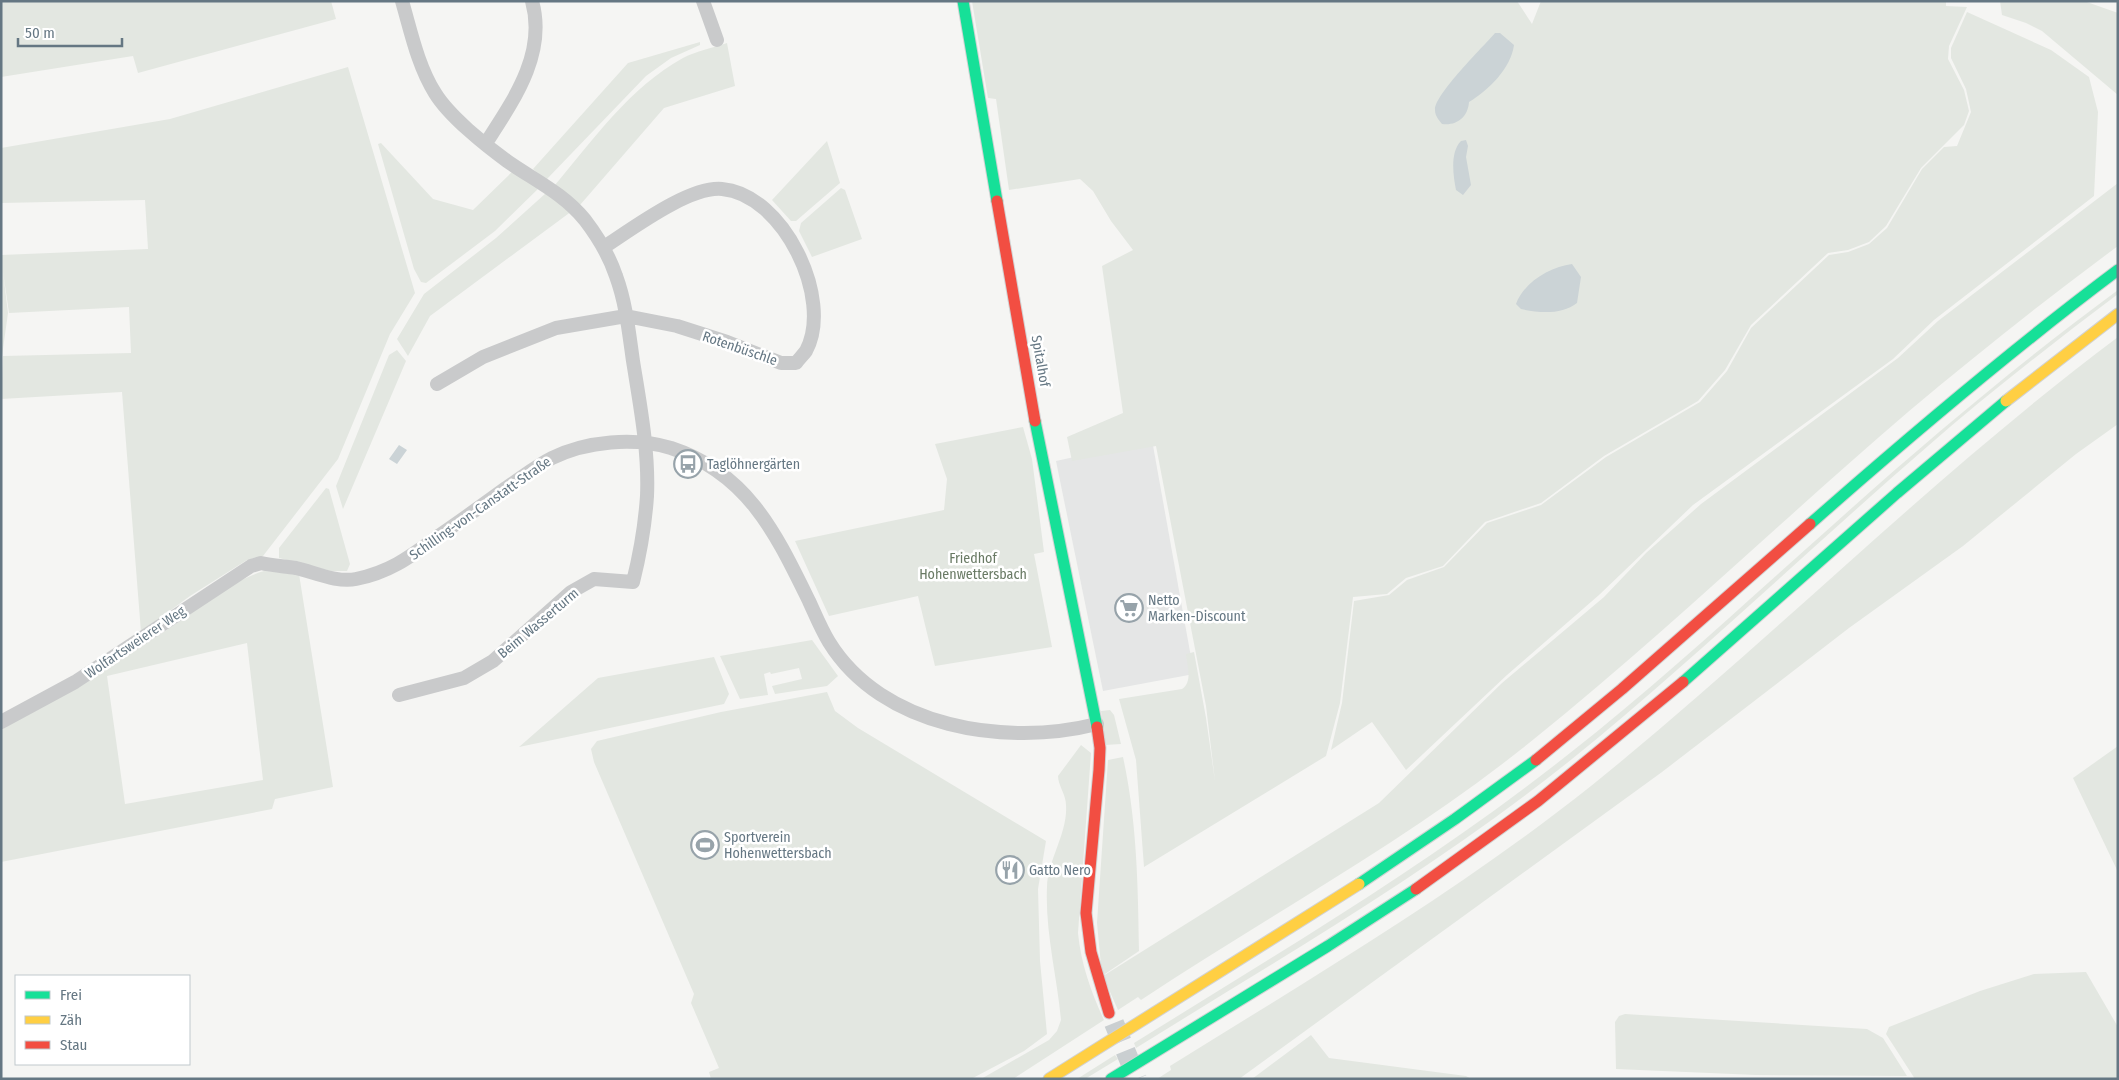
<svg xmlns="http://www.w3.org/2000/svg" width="2119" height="1080" viewBox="0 0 2119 1080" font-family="'Fira Sans Condensed',sans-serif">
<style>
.built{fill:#e5e6e6}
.green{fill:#e3e7e1;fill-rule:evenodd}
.water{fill:#cbd3d6}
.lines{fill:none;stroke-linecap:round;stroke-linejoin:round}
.secondary-tunnel{stroke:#cacfd1;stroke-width:20;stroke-dasharray:20 10;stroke-linecap:butt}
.fast-casing{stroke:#d1d2d3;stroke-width:13}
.slow-casing{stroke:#d1d2d3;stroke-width:13}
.jam-casing{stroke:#d1d2d3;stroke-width:13}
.street{stroke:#c9cacb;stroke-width:14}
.fast{stroke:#16e098;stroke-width:11}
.slow{stroke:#ffcf43;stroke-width:11}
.jam{stroke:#f24e42;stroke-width:11}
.labels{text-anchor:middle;stroke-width:5;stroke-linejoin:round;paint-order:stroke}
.street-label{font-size:14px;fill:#657783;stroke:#fff}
.poi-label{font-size:14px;fill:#657783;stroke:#fff;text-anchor:start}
.park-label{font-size:14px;fill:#697a64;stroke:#fff}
</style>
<rect width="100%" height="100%" fill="#f5f5f3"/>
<path class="built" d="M 1152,440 L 1194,674 L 1103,691 L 1056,461 Z"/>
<path class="green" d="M 1,1 L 331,1 L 336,19 L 138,73 L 133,56 L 1,77 Z
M 972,1 L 1517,1 L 1532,24 L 1541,1 L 1946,1 L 1946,6 L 1967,7 L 1949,46 L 1948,59 L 1964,90 L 1969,111 L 1964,125 L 1921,168 L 1886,226 L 1869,242 L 1848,250 L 1828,253 L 1751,325 L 1725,370 L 1698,401 L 1604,456 L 1541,503 L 1485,522 L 1443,566 L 1406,578 L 1387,594 L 1353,597 L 1340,703 L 1326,756 L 1144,867 L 1136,760 L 1119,699 L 1182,689 C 1193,682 1187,665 1186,654 L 1194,652 L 1206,718 L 1215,781 L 1206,706 L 1156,446 L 1072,461 L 1067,437 L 1123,413 L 1102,266 L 1133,250 L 1111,221 L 1093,191 L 1080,179 L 1009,190 L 996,99 L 988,98 Z
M 2000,1 L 2084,1 L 2118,13 L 2118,95 L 2042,31 L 2026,23 L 2002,15 Z
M 1967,12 L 2051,50 L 2089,77 L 2098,112 L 2094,196 L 1934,320 L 1893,359 L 1693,505 L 1599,595 L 1507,675 L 1406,770 L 1372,722 L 1331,750 L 1342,703 L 1354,601 L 1389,595 L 1407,580 L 1444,567 L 1487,523 L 1541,505 L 1606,457 L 1700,402 L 1727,371 L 1751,328 L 1829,255 L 1848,252 L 1869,244 L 1887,228 L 1922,169 L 1944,147 L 1957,146 L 1971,112 L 1966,89 L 1951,58 L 1951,48 Z
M 700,42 L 700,45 L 671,58 L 646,76 L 546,180 L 533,169 L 628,63 Z
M 727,43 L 735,86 L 664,108 L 580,205 L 555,185 C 593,140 630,87 683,58 C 696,51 713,48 727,43 Z
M 348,67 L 415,293 L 390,334 L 338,459 L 263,556 L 247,560 L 190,596 L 141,632 L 122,392 L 1,399 L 3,356 L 131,353 L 129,307 L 9,313 L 3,272 L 8,313 L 1,363 L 1,255 L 148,249 L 145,200 L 1,203 L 1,148 L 170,119 Z
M 827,141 L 840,183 L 796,221 L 791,221 L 772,200 Z
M 381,143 L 433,199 L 473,210 L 515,169 L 541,186 L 495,231 L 426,283 L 421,282 L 414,269 L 378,144 Z
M 2118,183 L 2118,246 C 2046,299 1976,355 1908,412 C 1782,520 1663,635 1534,739 C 1411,839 1272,913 1141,1000 L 1138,997 L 1118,1010 L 1103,976 L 1379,803 L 1502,683 L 1604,597 L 1646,553 L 1701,504 L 1898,358 L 1938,321 Z
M 841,188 L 845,190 L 862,239 L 812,257 L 799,231 L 801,223 Z
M 546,193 L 572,211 L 430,316 L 408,356 L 397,339 L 424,294 L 496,238 Z
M 2118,290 L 2118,294 C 2053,343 1989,393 1928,446 C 1809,549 1695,659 1572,759 C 1437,868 1284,956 1136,1048 L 1134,1043 C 1282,951 1433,862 1570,753 C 1662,681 1747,601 1834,524 C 1925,442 2019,363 2118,290 Z
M 2118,337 L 2118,424 L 2076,454 L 1963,546 L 1849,628 L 1662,772 L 1239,1079 L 1157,1079 L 1171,1070 L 1170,1066 C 1313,977 1459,891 1591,786 C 1771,641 1932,476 2118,337 Z
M 397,350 L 406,361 L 343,509 L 336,486 L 389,355 Z
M 1023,427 L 1032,459 L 1044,552 L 1034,554 L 1052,647 L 935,666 L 918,596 L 829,616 L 795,541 L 944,510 L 947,479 L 935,444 Z
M 326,488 L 329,489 L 350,564 L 347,571 L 331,571 L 279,558 L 279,548 Z
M 264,571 L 299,574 L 333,787 L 275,799 L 272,809 L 1,862 L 1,730 C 53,697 107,668 159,635 C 194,613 224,583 264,571 ZM 247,643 L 263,780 L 125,804 L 107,676 Z
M 812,640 L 838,676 L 827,686 L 775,694 L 772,686 L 802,679 L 799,668 L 771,674 L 770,672 L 764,674 L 768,695 L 740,699 L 720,656 Z
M 714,657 L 729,694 L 724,704 L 519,747 L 598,678 Z
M 827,692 L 835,711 L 858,728 L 1046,841 L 1038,889 L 1040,961 L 1047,1034 L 1024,1051 L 971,1079 L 711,1079 L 709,1072 L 719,1068 L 691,1003 L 694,994 L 594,762 L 591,749 L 597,741 L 721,712 Z
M 1110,710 L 1114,715 L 1121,744 L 1105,745 L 1101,711 Z
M 1081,745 L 1091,753 L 1078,933 C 1081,964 1091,992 1104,1020 L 1013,1079 L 981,1079 L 1049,1040 L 1057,1031 L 1061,1020 C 1057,976 1045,932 1047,887 C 1048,859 1068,833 1066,805 C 1066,795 1058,785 1058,776 Z
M 2118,746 L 2118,872 L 2073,778 Z
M 1123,757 C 1137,822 1138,884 1139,951 L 1102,976 L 1097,923 L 1108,760 Z
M 2086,972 L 2118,1027 L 2118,1079 L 1915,1079 L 1886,1034 L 1889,1027 L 1980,991 L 2034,974 Z
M 1625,1014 L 1867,1029 L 1883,1038 L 1907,1076 L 1756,1075 L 1616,1069 L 1615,1022 L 1619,1016 Z
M 1311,1035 L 1329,1058 L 1466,1076 L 1471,1079 L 1252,1079 Z
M 1115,1055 L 1118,1059 L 1085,1079 L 1077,1079 Z"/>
<path class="water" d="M 1495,33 L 1500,33 L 1514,45 C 1511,68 1489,90 1469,102 C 1468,117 1457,126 1442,124 C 1439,120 1435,116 1435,110 C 1434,95 1483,47 1495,33 Z
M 1466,140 L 1468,146 L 1466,157 L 1471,185 L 1463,195 L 1456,190 C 1453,175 1450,152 1461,141 Z
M 1572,264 L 1581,277 L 1577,303 C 1562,315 1539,313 1521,309 L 1516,304 C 1524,282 1550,267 1572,264 Z
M 399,445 L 407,450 L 397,464 L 389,459 Z"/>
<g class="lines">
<path class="secondary-tunnel" d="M 1114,1023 L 1137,1079"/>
<defs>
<path id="fast" d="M 963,1 L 997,201
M 1035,421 L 1097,727
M 1810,524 C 1910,436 2011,350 2118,270
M 1683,682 L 1897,493 L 2006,401
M 1359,884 L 1455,819 L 1536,760
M 1111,1079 L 1328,946 L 1416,889"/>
<path id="slow" d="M 2006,401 L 2118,314
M 1049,1079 L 1359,884"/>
<path id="jam" d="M 997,201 L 1035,421
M 1097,727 L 1100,748 L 1099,770 L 1086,913 L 1091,952 L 1109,1013
M 1536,760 L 1622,689 L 1810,524
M 1416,889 L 1538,801 L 1683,682"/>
</defs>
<use href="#fast" class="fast-casing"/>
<use href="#slow" class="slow-casing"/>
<use href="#jam" class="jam-casing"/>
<path class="street" d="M 703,1 L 717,40
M 486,143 C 513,101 547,54 532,1
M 437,384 L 483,357 L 556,328 L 626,316 L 677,326 L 727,342 L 781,363 L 796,363 C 799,359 803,355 806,351 C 834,299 783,194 722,189 C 689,186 632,229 604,247
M 399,695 L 464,678 L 493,661 L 571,592 L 594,579 L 633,582 C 640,554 645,526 647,496 C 649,451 640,405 633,361 C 629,333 626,303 616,276 C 609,255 598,237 585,220 C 563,193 534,180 507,161 C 485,145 449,116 435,93 C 418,66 411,32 402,1
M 1,722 L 75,682 L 251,566 L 261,563 C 273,566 285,566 296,568 C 314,572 337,583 356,579 C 391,572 411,556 440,535 C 462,520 484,504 506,488 C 521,478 536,466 552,458 C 587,441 634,437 671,448 C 748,473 776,534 809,601 C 815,614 821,629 829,642 C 882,728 1006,747 1097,724"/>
<use href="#fast" class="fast"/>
<use href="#slow" class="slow"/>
<use href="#jam" class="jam"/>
</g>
<defs>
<symbol id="bus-ring" viewBox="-11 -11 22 22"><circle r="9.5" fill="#fff" stroke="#97a3aa" stroke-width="1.5"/><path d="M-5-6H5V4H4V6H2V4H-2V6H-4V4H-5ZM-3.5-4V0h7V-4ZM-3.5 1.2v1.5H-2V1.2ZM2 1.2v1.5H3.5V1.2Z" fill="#97a3aa"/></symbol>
<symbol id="supermarket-ring" viewBox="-11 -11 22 22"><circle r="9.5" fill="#fff" stroke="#97a3aa" stroke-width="1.5"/><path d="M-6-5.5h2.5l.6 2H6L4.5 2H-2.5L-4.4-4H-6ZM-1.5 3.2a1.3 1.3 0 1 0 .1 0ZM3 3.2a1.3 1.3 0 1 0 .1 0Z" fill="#97a3aa"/></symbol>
<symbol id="stadium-ring" viewBox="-11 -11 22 22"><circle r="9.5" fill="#fff" stroke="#97a3aa" stroke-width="1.5"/><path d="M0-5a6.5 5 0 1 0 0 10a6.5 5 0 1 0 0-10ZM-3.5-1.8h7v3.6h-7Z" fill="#97a3aa"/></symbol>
<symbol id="restaurant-ring" viewBox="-11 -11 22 22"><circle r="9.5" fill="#fff" stroke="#97a3aa" stroke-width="1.5"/><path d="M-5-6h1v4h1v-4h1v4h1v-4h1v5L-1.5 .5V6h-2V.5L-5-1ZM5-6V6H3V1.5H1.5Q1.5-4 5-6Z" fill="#97a3aa"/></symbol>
</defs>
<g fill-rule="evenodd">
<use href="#bus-ring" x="672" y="448" width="32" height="32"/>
<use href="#supermarket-ring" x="1113" y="592" width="32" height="32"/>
<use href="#stadium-ring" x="689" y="829" width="32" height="32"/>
<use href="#restaurant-ring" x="994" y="854" width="32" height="32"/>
</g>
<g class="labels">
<g class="street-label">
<text transform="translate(740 348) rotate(19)" y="5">Rotenbüschle</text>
<text transform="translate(1041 361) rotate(80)" y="5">Spitalhof</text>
<text transform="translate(480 508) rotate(-35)" y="5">Schilling-von-Canstatt-Straße</text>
<text transform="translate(538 623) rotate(-40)" y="5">Beim Wasserturm</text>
<text transform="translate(135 642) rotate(-34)" y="5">Wolfartsweierer Weg</text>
</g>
<g class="poi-label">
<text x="707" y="469">Taglöhnergärten</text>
<text x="1148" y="605">Netto<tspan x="1148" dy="16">Marken-Discount</tspan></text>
<text x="724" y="842">Sportverein<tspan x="724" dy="16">Hohenwettersbach</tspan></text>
<text x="1029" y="875">Gatto Nero</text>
</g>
<g class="park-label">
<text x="973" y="563">Friedhof<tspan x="973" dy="16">Hohenwettersbach</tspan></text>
</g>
</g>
<rect width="2119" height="1080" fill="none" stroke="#657783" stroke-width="5"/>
<rect x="15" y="975" width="175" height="90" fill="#ffffff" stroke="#c1c9cd"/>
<rect x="25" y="991" width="25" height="8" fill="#16e098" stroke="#c1c9cd"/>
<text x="60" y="1000" font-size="15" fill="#657783">Frei</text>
<rect x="25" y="1016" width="25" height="8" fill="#ffcf43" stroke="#c1c9cd"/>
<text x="60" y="1025" font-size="15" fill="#657783">Zäh</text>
<rect x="25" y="1041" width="25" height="8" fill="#f24e42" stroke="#c1c9cd"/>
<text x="60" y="1050" font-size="15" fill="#657783">Stau</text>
<path d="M18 38v8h104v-8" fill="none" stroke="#657783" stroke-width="2.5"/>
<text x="25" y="38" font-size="15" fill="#657783" stroke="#ffffff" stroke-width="4" paint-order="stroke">50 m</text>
</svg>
